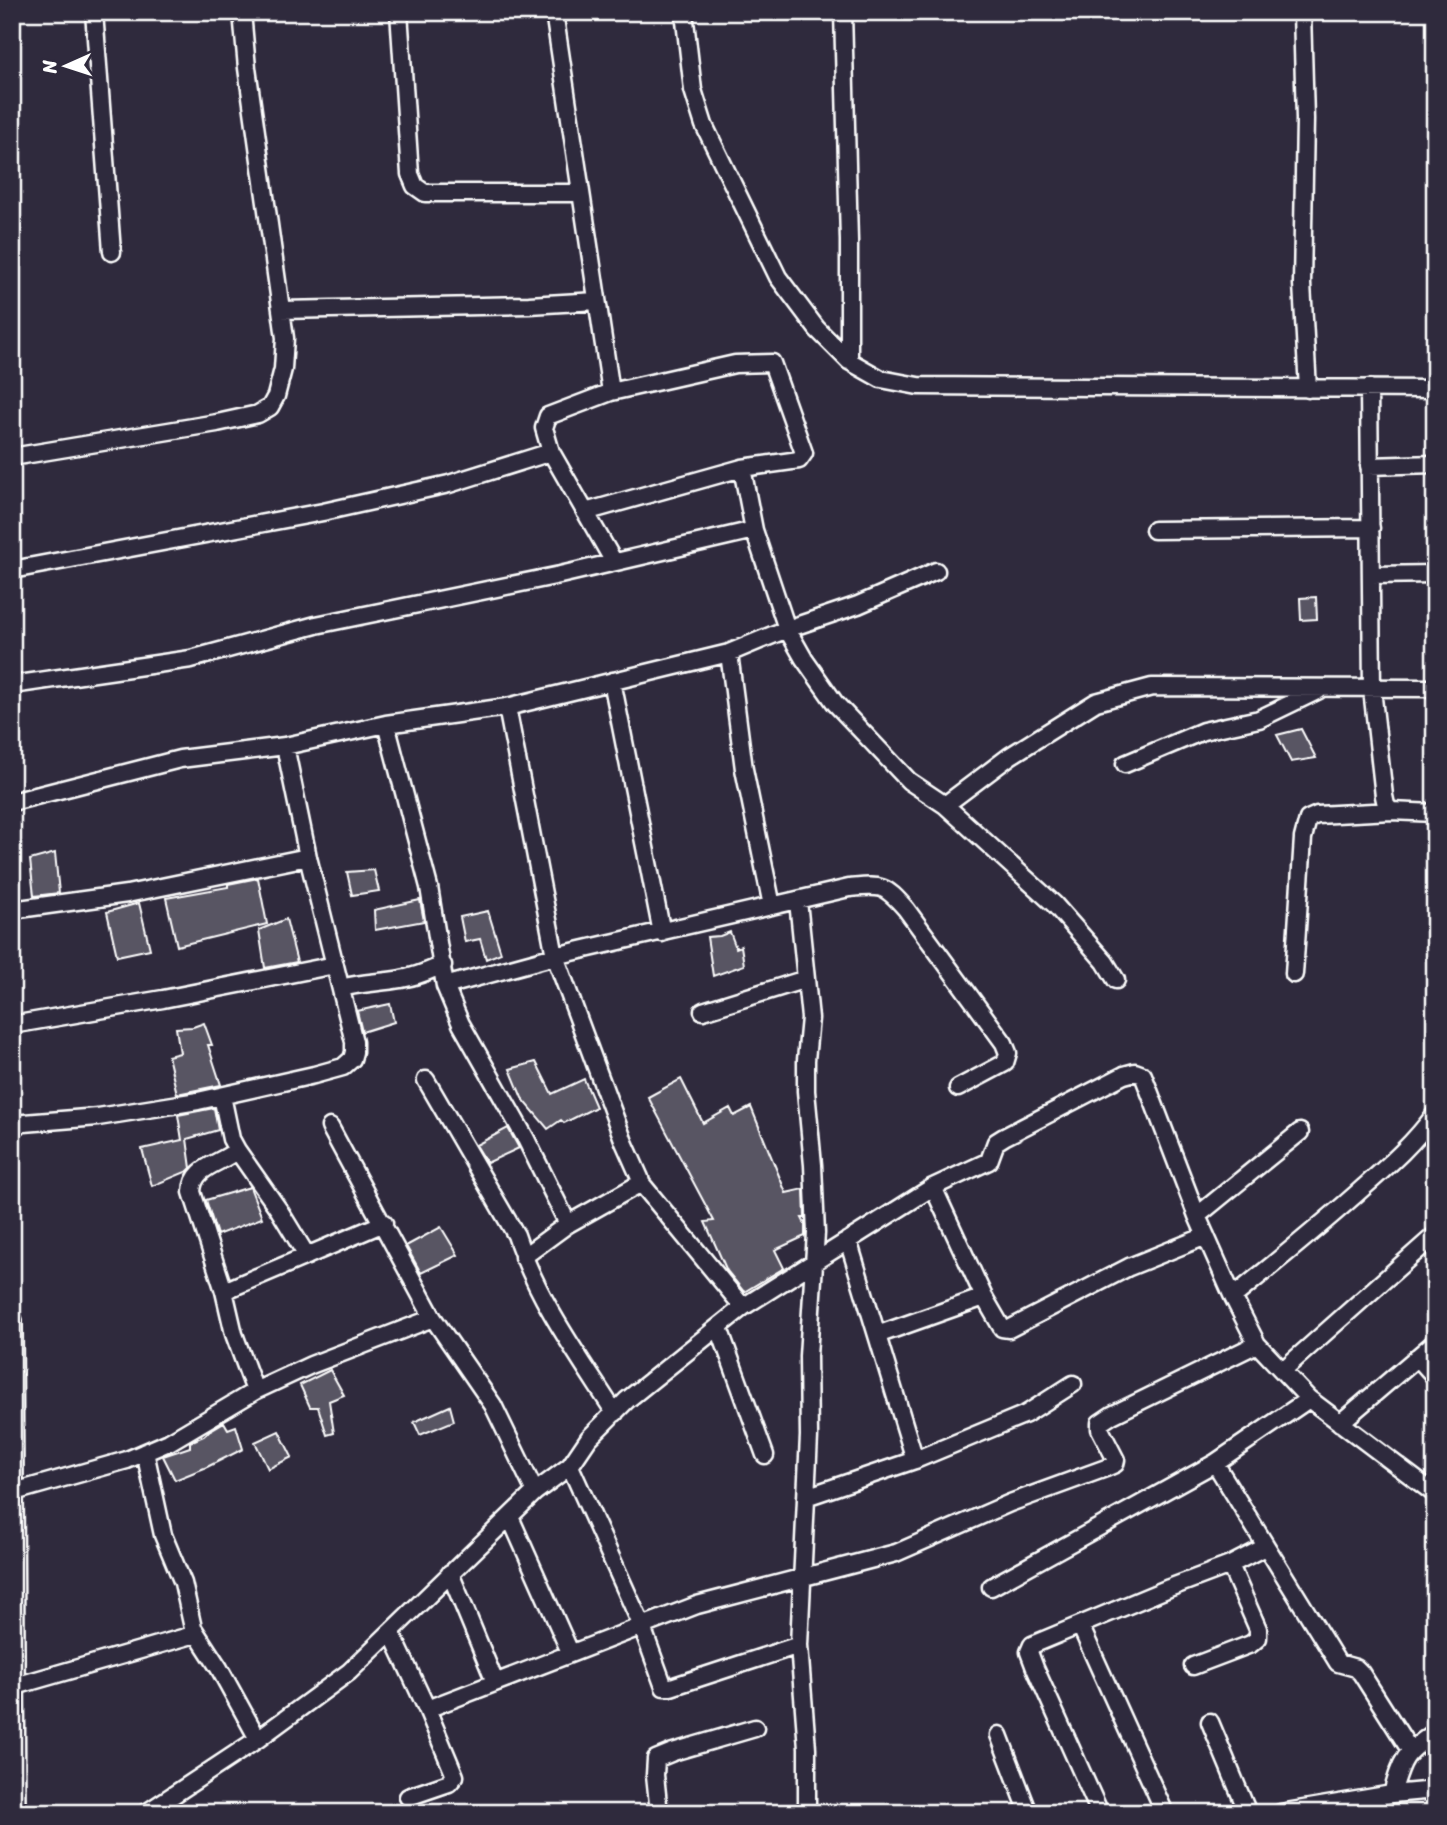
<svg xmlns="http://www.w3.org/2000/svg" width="1447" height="1825" viewBox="0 0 1447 1825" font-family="Sriracha,sans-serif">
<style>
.building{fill:#595564;stroke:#fff;stroke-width:2}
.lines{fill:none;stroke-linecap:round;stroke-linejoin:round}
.minor-casing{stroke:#fff;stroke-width:21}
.tertiary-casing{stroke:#fff;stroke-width:24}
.minor{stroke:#2f2a3d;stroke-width:16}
.tertiary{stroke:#2f2a3d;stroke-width:19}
</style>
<rect width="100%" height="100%" fill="#2f2a3d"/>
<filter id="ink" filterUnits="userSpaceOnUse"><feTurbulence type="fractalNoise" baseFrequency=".0143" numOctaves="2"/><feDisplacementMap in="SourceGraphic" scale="14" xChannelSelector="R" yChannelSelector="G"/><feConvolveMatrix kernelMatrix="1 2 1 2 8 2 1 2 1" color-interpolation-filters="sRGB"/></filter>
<g filter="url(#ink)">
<path class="building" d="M 1316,597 L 1317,619 L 1301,620 L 1300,598 Z
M 1301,729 L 1316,758 L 1291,762 L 1277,735 Z
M 55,853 L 59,893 L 34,896 L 30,860 Z
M 374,870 L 379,891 L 352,895 L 347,872 Z
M 258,878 L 267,924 L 177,946 L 166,898 L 228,887 L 228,884 Z
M 420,900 L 424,921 L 375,930 L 374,910 Z
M 139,903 L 150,949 L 117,956 L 107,912 Z
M 488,911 L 501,953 L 486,959 L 480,939 L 465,942 L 460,917 Z
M 286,919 L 297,962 L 265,968 L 259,930 Z
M 730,932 L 736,948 L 741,946 L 744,965 L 713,976 L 707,937 L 720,936 Z
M 390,1004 L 394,1022 L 362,1032 L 357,1011 Z
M 204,1023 L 212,1045 L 208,1045 L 221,1085 L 177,1094 L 168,1056 L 180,1053 L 176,1028 L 193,1027 Z
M 536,1062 L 552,1094 L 584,1079 L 596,1107 L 564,1123 L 561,1120 L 548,1129 L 522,1098 L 510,1069 Z
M 681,1079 L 703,1123 L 730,1108 L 734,1116 L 751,1107 L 786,1193 L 804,1189 L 805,1218 L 802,1218 L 805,1224 L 805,1236 L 775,1250 L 784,1268 L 744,1292 L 727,1271 L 705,1222 L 714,1221 L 648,1097 Z
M 214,1108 L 218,1130 L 187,1139 L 191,1168 L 188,1171 L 152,1186 L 142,1149 L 182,1140 L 178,1115 Z
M 508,1128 L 519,1148 L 487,1163 L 476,1145 Z
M 250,1187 L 262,1218 L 217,1235 L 206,1200 Z
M 441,1227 L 458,1255 L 421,1273 L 406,1246 Z
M 330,1370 L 344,1395 L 329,1401 L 334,1433 L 327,1435 L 318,1407 L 310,1407 L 300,1385 Z
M 450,1406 L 454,1421 L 420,1435 L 414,1422 Z
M 224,1422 L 228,1429 L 236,1426 L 243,1449 L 207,1467 L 175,1480 L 163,1456 L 190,1447 L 190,1442 L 204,1436 L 209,1431 Z
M 279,1431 L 292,1457 L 268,1469 L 255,1442 Z"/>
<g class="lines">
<defs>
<path id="minor" d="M 94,12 L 112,252
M 399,12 L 410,174 L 415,186 L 425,193 L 581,193
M 554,12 L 611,392
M 684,12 L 693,90 L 704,125 L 778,277 L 817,329 L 849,361 L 881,379 L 918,386 L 1435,389
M 843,12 L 849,241 L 849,361
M 1302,12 L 1305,119 L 1302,284 L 1308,389
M 281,310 L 529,305 L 597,301
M 1369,388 L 1372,689 L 1384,796 L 1386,805 L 1391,811 L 1435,813
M 12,457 L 217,423 L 258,414 L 270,407 L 276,396 L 283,369 L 285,338 L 247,68 L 242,12
M 1369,466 L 1435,464
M 742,468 L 754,530 L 787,629 L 804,659 L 835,703 L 909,781 L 945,805 L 1054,904 L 1105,962 L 1116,980
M 585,512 L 742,468 L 799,460 L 804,453 L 772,363 L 735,364 L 611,392 L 548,416 L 544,428 L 551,452 L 614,562
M 1154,530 L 1371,528
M 12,570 L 323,512 L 449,484 L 551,452
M 1372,575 L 1435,574
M 729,653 L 744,769 L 772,906
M 612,681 L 662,933
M 12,685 L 191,659 L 316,625 L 560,575 L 754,530
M 507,707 L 555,956 L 624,1142 L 640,1178 L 641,1183 L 568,1224
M 386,724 L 429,887 L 445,986 L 461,1024 L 526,1139 L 568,1224 L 523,1257
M 1125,764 L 1203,731 L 1259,719 L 1319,690
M 12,802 L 180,759 L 285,746 L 386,724 L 507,707 L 729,653 L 787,629 L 858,605 L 936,571
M 945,805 L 1010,756 L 1096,702 L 1152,687 L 1435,688
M 798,901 L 810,1018 L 806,1060 L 806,1091 L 813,1165 L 816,1233 L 808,1356 L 809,1436 L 799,1645 L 807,1748 L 807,1813
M 12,910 L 127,894 L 308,857
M 1294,974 L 1303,838 L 1308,819 L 1317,815 L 1391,811
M 445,986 L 555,956 L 849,888 C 882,885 884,884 906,909 L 1004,1043 L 1008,1053 L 1005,1063 L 958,1088
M 341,988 C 363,982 380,983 401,979 C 416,977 429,971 443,965
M 703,1011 L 806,979
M 12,1025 L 163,999 L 335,965
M 426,1080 L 516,1235 C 537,1299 579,1357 615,1413
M 222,1096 L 231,1139 L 237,1150 C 219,1165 193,1166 192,1192 L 224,1291
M 12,1124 L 98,1117 L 198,1101 L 314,1075 L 343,1067 L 352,1059 L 354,1052 L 354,1042 L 308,857 L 285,746
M 330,1127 L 433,1318 L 493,1405 L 535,1492
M 237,1150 L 279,1210 L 307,1256
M 641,1183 L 743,1307
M 1197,1216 L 1300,1132
M 848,1240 L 915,1460
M 984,1297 L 1002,1328 L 1009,1329 L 1129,1267 L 1206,1236
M 1233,1297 C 1277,1261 1322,1225 1364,1187 C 1390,1164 1415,1142 1435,1114
M 719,1328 L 765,1455
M 877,1335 L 984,1297 L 933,1187
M 1417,1357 L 1435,1377
M 1283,1370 L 1435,1235
M 255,1391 L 234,1334 L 224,1291 L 384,1223
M 1340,1423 L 1435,1342
M 145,1452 L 163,1535 L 183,1583 L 193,1628 L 219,1668 L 258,1739
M 1215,1463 L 1338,1663 L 1356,1668 L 1361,1673 L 1410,1750
M 570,1466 L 641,1624 L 664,1687 L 671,1687 L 799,1645
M 14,1492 L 127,1460 L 169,1442 L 255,1391 L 311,1365 L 433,1318
M 806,1497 L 915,1460 L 1026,1414 L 1073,1384
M 510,1517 L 570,1652
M 450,1573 L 495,1682
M 991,1587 L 1215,1463 L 1309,1399
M 1080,1625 L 1165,1813
M 391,1632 L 427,1709 L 455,1776 L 449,1783 L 408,1797
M 1193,1666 L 1251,1644 L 1258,1638 L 1258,1629 L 1230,1565
M 12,1687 L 196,1634
M 427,1709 L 697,1605 L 896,1553 L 1010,1503 L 1106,1468 L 1115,1464 L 1116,1460 L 1100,1429 L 1100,1423 L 1112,1415 L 1257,1344
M 1210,1722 L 1248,1813
M 999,1735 L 1029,1813
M 1392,1794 C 1402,1758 1404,1754 1435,1732
M 146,1813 L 258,1739 L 349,1672 L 535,1492 L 570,1466 L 589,1438 L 627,1400 L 743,1307 L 933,1187 L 989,1161 L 996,1142 L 1004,1137 L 1124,1075 L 1135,1072 L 1143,1075 L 1197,1216 L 1233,1297 L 1257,1344 L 1309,1399 L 1435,1494
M 659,1813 L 655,1775 L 656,1759 L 673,1752 L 755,1728
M 1100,1813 L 1035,1668 L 1029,1652 L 1032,1645 L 1169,1588 L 1230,1565 L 1265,1547
M 1280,1813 L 1392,1794 L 1435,1790"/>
<path id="tertiary" d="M 12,1321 L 15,1813"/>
</defs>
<use href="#minor" class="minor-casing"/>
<use href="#tertiary" class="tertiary-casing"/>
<use href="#minor" class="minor"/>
<use href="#tertiary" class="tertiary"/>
</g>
</g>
<rect width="1447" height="1825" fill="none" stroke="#2f2a3d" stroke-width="42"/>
<rect x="21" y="21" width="1405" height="1783" fill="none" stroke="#fff" stroke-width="2.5" filter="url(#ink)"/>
<g transform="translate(66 66) rotate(267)" stroke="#2f2a3d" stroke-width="5" paint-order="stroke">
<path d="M0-5L12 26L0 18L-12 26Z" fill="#ffffff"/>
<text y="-10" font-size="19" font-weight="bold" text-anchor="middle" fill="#ffffff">N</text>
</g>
</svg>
